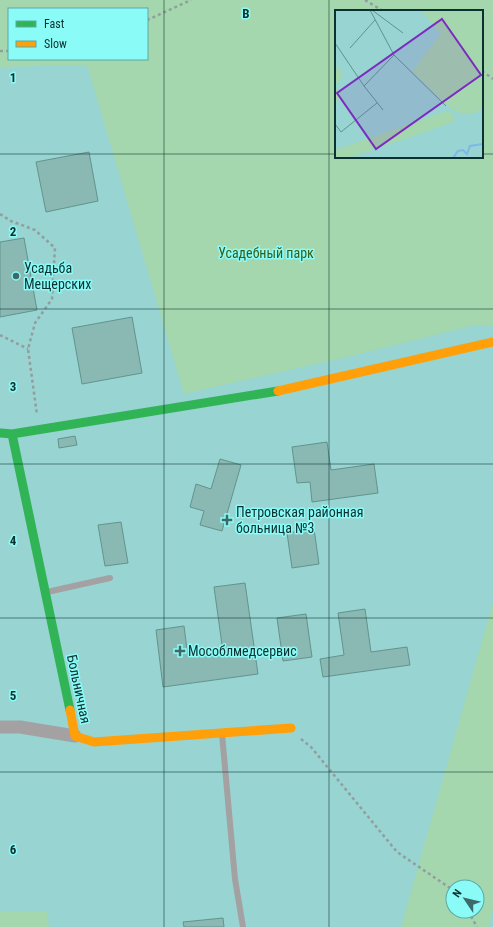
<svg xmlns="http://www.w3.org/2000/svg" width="493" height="927" viewBox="0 0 493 927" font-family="'Roboto Condensed',sans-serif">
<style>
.green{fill:#a4d7ad;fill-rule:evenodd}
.building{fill:#8ab8b3;stroke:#62948e}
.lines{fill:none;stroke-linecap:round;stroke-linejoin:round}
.path{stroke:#929e9e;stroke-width:2.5;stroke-dasharray:3 3;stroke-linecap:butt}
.lane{stroke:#a4a1a2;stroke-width:6}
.street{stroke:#a4a1a2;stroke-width:13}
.fast{stroke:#30b455;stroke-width:9}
.slow{stroke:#ff9f0a;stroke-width:9}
.grid{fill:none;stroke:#0b3130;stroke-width:1;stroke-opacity:0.55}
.poi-dot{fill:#3c6a69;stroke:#8bfbf7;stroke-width:1.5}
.labels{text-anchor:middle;stroke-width:3;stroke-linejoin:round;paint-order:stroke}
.park-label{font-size:14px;fill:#395d15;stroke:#8bfbf7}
.poi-label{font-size:14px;fill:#0b3130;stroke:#8bfbf7;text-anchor:start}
.street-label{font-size:14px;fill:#0b3130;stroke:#8bfbf7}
.inset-river{fill:none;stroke:#7cb8e8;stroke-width:2}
.inset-road{fill:none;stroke:#5f9391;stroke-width:1}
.view{fill:#7b2cbf;fill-opacity:0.15;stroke:#7b2cbf;stroke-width:2}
.inset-edge{fill:none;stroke:#0b3130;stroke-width:2}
.grid-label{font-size:13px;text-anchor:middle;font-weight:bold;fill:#0b3130;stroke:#8bfbf7;stroke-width:3;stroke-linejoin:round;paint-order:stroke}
</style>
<rect width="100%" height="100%" fill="#97d4d2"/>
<path class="green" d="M 0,0 L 493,0 L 493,325 L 475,325 L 351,356 L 184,394 L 87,65 L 0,67 ZM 9,9 L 147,9 L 147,59 L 9,59 ZM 336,11 L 482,11 L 482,157 L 336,157 Z
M 493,602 L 493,909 L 489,927 L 401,927 ZM 453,887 L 477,887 L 477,911 L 453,911 Z
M 0,911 L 47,912 L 49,927 L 0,927 Z"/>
<path class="building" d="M 89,152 L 98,201 L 46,212 L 36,162 Z
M 24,238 L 37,310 L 0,317 L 0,242 Z
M 132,317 L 142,373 L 82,384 L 72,328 Z
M 75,436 L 77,445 L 59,448 L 58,439 Z
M 327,442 L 331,470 L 374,464 L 378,493 L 312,502 L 310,482 L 297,483 L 292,447 Z
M 220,459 L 241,465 L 222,531 L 200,525 L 204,511 L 190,507 L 196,484 L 211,489 Z
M 121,522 L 128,563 L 105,566 L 98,525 Z
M 314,529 L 319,564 L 292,568 L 287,533 Z
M 245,583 L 258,674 L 163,687 L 156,630 L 184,626 L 188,657 L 223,652 L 214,587 Z
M 365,609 L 371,652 L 407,647 L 410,665 L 323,677 L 320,659 L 344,655 L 338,613 Z
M 306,614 L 312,657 L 283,661 L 277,618 Z
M 223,918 L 224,927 L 184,927 L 183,922 Z"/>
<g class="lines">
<path class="path" d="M 365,0 L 383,11
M 147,20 L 191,0
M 0,51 L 9,51
M 482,71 L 493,79
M 0,214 L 11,221 L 35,230 L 55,248 L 52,299 L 35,323 L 28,349 L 37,415
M 0,335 L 28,349
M 301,739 L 311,747 L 397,852 L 450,888 L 453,892
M 468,911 L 477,927"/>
<path class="lane" d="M 47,592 L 110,578
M 222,734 L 235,879 L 243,927"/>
<path class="street" d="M 0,727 L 20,727 L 75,736"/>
<path class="fast" d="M 1,433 L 12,434 L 278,391
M 12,434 L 70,710"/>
<path class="slow" d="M 278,391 L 493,342
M 70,710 L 75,736 L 94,742 L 291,728"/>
</g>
<path class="grid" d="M 164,0 L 164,927M 329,0 L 329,927M 0,154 L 336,154M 482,154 L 493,154M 0,309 L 493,309M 0,464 L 493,464M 0,618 L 493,618M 0,772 L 493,772"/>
<g class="poi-dot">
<circle cx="16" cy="276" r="4"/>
<path d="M225 514h4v4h4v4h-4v4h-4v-4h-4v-4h4z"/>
<path d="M178 645h4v4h4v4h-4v4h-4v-4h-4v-4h4z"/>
</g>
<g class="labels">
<g class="park-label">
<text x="266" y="258">Усадебный парк</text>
</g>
<g class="poi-label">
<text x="24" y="273">Усадьба<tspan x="24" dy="16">Мещерских</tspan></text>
<text x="236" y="517">Петровская районная<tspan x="236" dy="16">больница №3</tspan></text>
<text x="188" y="656">Мособлмедсервис</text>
</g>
<g class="street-label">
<text transform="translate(79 689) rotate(78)" y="5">Больничная</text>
</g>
</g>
<g transform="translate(335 10)">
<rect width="148" height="148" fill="#97d4d2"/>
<path d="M 86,0 L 148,0 L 148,97 L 140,103 L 124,103 L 115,98 L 77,61 L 106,24 ZM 0,54 L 8,65 L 0,76 L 7,87 L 0,93 ZM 111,101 L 117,103 L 120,108 L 116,113 L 14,148 L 0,148 L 0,140 Z" fill="#a4d7ad"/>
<path class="inset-river" d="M 118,148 L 123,141 L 128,140 L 132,144 L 135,136 L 148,134"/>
<path class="inset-road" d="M 35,0 L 59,45 L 111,96M 37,0 L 68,23M 0,33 L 29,76M 15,38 L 40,10M 48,100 L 29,76 L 59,45M 0,114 L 6,122 L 42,93"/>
<path class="view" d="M 107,9 L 146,65 L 41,139 L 2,83 Z"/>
<rect width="148" height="148" class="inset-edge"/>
</g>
<g class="grid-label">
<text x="246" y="18">B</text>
<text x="13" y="82">1</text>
<text x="13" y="236">2</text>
<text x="13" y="391">3</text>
<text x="13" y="545">4</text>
<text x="13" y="700">5</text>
<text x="13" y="854">6</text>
</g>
<rect x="8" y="8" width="140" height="52" fill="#8bfbf7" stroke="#58aaa7"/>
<rect x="16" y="21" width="20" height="6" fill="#30b455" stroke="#58aaa7"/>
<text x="44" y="28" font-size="12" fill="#0b3130">Fast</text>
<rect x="16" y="41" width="20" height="6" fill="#ff9f0a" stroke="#58aaa7"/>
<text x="44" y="48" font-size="12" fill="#0b3130">Slow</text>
<g transform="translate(465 899) rotate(305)"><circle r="19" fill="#8bfbf7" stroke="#58aaa7"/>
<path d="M0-3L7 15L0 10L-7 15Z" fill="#3c6a69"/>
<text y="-6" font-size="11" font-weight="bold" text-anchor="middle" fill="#0b3130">N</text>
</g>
</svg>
